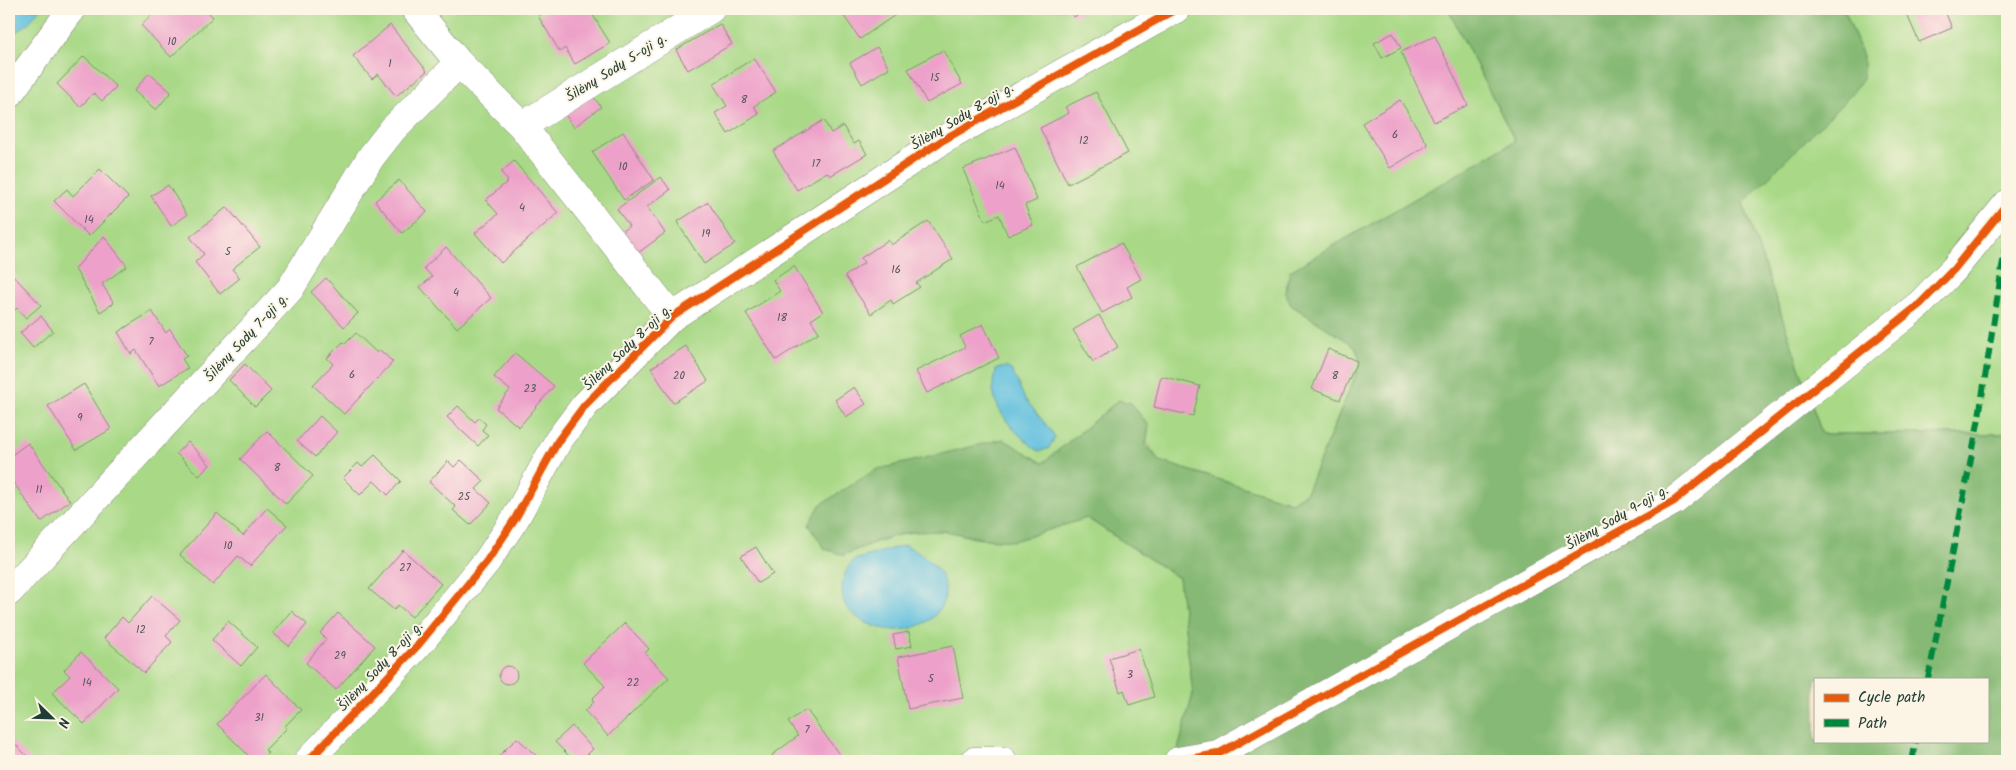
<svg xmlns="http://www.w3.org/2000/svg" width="2016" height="770" viewBox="0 0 2016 770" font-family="Kalam,sans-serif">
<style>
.green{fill:#a9d987;stroke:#648b5e}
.forest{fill:#86b974;stroke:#527b54;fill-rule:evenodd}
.water{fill:#5fbfde;stroke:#3f7e89}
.building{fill:#eda0c9}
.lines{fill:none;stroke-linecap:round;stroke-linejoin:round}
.minor-casing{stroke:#888d78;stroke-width:29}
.minor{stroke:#fff;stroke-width:28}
.quiet{stroke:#00873e;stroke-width:6;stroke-dasharray:12 6;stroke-linecap:butt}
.cycleway-casing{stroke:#fcf5e5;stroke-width:11}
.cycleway{stroke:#e8590c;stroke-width:8}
.labels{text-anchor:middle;stroke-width:4;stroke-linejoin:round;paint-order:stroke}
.number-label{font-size:11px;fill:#525659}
.street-label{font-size:14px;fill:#1f3d34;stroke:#fcf5e5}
</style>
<rect width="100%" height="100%" fill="#fcf5e5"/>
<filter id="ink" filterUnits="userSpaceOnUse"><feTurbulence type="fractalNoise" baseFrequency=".02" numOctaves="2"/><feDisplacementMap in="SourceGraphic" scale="10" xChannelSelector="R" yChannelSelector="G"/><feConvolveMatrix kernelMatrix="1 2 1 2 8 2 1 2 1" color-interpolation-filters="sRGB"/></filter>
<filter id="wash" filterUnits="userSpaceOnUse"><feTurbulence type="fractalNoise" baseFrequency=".0096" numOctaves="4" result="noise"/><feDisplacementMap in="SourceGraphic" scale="20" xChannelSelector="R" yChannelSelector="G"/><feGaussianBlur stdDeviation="1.12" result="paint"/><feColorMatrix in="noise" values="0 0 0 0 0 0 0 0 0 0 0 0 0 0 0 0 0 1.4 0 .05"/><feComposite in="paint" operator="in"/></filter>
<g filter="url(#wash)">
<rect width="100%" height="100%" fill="#f1ddbc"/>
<path class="green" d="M 9,9 L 1448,9 L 1515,141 L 1290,271 L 1291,305 L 1355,346 L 1361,363 L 1306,493 L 1291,502 L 1159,461 L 1119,400 L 1043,463 L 843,555 C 876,542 909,527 945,531 C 959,532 973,540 986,539 C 1020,535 1054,527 1087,518 L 1179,578 L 1193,694 L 1175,761 L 9,761 Z
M 1844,9 L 2007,9 L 2007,434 L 1822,434 L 1743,203 L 1851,95 L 1863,56 Z"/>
<path class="forest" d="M 1448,9 L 1844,9 L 1863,56 L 1863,78 L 1851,95 L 1743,203 L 1822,434 L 2007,434 L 2007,761 L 1175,761 L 1193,694 L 1179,578 L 1087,518 L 1014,541 L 984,539 L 946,531 L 911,532 L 885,538 L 843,555 L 825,549 L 809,525 L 820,505 L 875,470 L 1003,439 L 1043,463 L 1119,400 L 1131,403 L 1149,426 L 1146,445 L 1159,461 L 1291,502 L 1306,493 L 1361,363 L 1355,346 L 1291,305 L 1285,293 L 1290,271 L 1515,141 ZM 1815,679 L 1987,679 L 1987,741 L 1815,741 Z"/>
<path class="water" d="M 9,9 L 40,9 C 31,20 25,30 10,33 Z
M 1006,367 L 1012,371 L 1025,399 L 1052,432 L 1055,438 L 1048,449 L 1039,451 C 1015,435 981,400 997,369 Z
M 905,545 C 990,586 923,656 861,620 C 852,614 845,609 843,598 C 840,584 844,570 854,560 Z"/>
<g id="blocks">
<path class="building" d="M 158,9 L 205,9 L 213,17 L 171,57 L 141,25 Z
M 550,9 L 589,9 L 610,43 L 575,64 L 565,48 L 560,52 L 538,16 Z
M 839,9 L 896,9 L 898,13 L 860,39 Z
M 1068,9 L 1087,9 L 1074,17 Z
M 1909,9 L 1944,9 L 1952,28 L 1919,42 L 1905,10 Z
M 720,24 L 732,44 L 688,70 L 676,50 Z
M 390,25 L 427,71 L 396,96 L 378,74 L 372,79 L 353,56 Z
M 1393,33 L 1401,48 L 1382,58 L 1374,43 Z
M 1435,36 L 1468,105 L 1434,122 L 1401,52 Z
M 877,47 L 889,68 L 862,84 L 850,63 Z
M 943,50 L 962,84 L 927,103 L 908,69 Z
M 84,56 L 116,87 L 102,101 L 94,93 L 80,107 L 57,84 Z
M 754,58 L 776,92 L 754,106 L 759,114 L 728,134 L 715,113 L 727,106 L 713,84 Z
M 149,73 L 171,92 L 156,110 L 134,91 Z
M 590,92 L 601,107 L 574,127 L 563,112 Z
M 1096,92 L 1128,153 L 1068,184 L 1040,128 L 1069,113 L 1065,107 Z
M 1400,100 L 1428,145 L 1390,168 L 1362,123 Z
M 824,120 L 831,133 L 843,126 L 854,144 L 859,141 L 867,154 L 830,176 L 827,172 L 797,190 L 773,151 Z
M 623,132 L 654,180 L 624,200 L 592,152 Z
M 1015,147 L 1037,200 L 1025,205 L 1033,225 L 1008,236 L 999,215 L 985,221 L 963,169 Z
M 514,161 L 558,213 L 501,263 L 475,233 L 498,214 L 486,200 L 508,181 L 501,172 Z
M 100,169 L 128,197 L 89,236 L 54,201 L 67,189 L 73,196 Z
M 661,177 L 670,190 L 647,207 L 665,233 L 638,253 L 622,231 L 629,226 L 617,209 Z
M 399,180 L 427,212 L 402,233 L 375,201 Z
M 168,185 L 187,215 L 171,226 L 151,196 Z
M 708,202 L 735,244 L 704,264 L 677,222 Z
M 227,207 L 260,247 L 232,269 L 240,278 L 220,294 L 195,262 L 204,254 L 190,237 Z
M 928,221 L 953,259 L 916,283 L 920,287 L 893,304 L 891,300 L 871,314 L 845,276 L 864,263 L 861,258 L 888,240 L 891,245 Z
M 104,236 L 127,266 L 102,284 L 114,303 L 100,312 L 75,269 Z
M 1121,243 L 1141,279 L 1127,287 L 1132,297 L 1102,313 L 1077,267 Z
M 446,247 L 491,298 L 457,328 L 420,287 L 432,277 L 424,268 Z
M 794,266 L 823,312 L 811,320 L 819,332 L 776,360 L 746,313 L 780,291 L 773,280 Z
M 9,271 L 41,305 L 26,318 L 17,308 L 9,316 Z
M 326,278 L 358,313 L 344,327 L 311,292 Z
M 152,311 L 166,333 L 170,329 L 187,356 L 182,359 L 188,368 L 159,386 L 136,350 L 131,354 L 118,332 Z
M 1099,315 L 1118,347 L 1093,362 L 1073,330 Z
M 41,316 L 53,331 L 33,348 L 20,333 Z
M 983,324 L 999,358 L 927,393 L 916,371 L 965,347 L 960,336 Z
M 356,333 L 377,353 L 380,350 L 393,362 L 344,414 L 313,385 L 333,364 L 327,358 L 343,342 L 345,344 Z
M 686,346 L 708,381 L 673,403 L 651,368 Z
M 1328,349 L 1357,361 L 1340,400 L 1312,389 Z
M 515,353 L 554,386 L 519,427 L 496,408 L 510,390 L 494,377 Z
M 245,364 L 271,391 L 255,407 L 229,380 Z
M 1161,376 L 1200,386 L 1193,416 L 1154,407 Z
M 84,384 L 111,429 L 76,450 L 48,406 Z
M 854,387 L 866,404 L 846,417 L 835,400 Z
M 458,406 L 475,422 L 479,418 L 486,424 L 482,430 L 488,435 L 478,446 L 447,417 Z
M 320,416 L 337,432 L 315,457 L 297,441 Z
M 267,431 L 313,476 L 286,504 L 240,459 Z
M 188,442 L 210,465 L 199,476 L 176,453 Z
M 28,443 L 70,501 L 41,522 L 9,476 L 9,457 Z
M 375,455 L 401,481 L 388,495 L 374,481 L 360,495 L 343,478 L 358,463 L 362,467 Z
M 461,460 L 484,481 L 476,489 L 491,503 L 470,525 L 453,510 L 456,507 L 429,482 L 448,461 L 454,467 Z
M 267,508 L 287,525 L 250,566 L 238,556 L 213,585 L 180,555 L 217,513 L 243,536 Z
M 756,547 L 773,574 L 758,583 L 741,556 Z
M 403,550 L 441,584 L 412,617 L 398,605 L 394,610 L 369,589 Z
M 152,596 L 180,620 L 166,636 L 172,642 L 144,673 L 104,638 L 122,617 L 128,623 Z
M 291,611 L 307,624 L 289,646 L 273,633 Z
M 338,613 L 375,646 L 336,690 L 306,663 L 326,639 L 320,633 Z
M 228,621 L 257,647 L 241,666 L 212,640 Z
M 625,623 L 649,649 L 645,653 L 669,678 L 608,736 L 585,711 L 594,702 L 592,699 L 605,686 L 583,663 Z
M 909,632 L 912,646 L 896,649 L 893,635 Z
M 953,646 L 963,698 L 908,709 L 898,657 Z
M 1139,649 L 1154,697 L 1129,705 L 1124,690 L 1120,692 L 1109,658 Z
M 81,652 L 118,688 L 84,724 L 52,693 L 70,676 L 64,670 Z
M499 675a9 9 0 1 1 18 0a9 9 0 1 1-18 0Z
M 266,674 L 301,710 L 285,726 L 287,728 L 265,750 L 268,753 L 259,761 L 254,761 L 217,724 Z
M 806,709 L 844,761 L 776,761 L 772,755 L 798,736 L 788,722 Z
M 572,726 L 593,749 L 581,761 L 574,761 L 555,742 Z
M 517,738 L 542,761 L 494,761 Z
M 11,740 L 32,761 L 9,761 Z"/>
</g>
</g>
<g filter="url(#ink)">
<use href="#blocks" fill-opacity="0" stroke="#888d78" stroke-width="1"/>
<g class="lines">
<defs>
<path id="minor" d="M 415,9 L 459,63 L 522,126 L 672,317
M 9,94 L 72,9
M 522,126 L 711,9
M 9,592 L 290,289 L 371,157 L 393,129 L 459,63
M 308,761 L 418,645 L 487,561 L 515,519 L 558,441 L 585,405 L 672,317 L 943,140 L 1176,9
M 974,761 L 1003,761
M 1178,761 L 1218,754 L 1674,501 L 1920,304 L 1954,269 L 2007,204"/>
</defs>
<use href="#minor" class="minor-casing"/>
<use href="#minor" class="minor"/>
<path class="quiet" d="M 1928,679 L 1978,423 L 2007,235
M 1912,761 L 1916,741"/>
<defs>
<path id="cycleway" d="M 308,761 L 418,645 L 487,561 L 515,519 L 558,441 L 585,405 L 672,317 L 943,140 L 1176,9
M 1178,761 L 1218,754 L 1674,501 L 1920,304 L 1954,269 L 2007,204"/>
</defs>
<use href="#cycleway" class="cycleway-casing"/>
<use href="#cycleway" class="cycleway"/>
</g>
</g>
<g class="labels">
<g class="number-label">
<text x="172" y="45">10</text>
<text x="390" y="67">1</text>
<text x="935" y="81">15</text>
<text x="744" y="103">8</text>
<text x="1395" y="138">6</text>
<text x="1084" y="144">12</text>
<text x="816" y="167">17</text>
<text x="623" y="170">10</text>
<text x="1000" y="189">14</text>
<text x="522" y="211">4</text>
<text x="89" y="223">14</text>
<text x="706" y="237">19</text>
<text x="228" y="255">5</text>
<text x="896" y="273">16</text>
<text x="456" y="296">4</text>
<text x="782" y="321">18</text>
<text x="151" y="345">7</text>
<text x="352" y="378">6</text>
<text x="679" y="379">20</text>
<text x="1335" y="379">8</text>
<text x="530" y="392">23</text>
<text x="80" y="421">9</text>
<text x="277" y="471">8</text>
<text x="39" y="493">11</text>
<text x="464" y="500">25</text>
<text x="228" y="549">10</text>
<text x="405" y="571">27</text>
<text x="141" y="633">12</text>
<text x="340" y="659">29</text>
<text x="1130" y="678">3</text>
<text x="931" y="682">5</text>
<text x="87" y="686">14</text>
<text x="633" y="686">22</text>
<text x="259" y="721">31</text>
<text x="807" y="733">7</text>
</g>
<g class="street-label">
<text transform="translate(616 67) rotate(-32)" y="5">Šilėnų Sodų 5-oji g.</text>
<text transform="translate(962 116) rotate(-31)" y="5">Šilėnų Sodų 8-oji g.</text>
<text transform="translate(246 337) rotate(-47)" y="5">Šilėnų Sodų 7-oji g.</text>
<text transform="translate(627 347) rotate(-44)" y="5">Šilėnų Sodų 8-oji g.</text>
<text transform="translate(1617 517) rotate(-30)" y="5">Šilėnų Sodų 9-oji g.</text>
<text transform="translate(380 666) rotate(-47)" y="5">Šilėnų Sodų 8-oji g.</text>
</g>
</g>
<rect width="2016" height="770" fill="none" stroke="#fcf5e5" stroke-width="30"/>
<rect x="1814" y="678" width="175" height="65" fill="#fcf5e5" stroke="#a4ab9e"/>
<rect x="1824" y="694" width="25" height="8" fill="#e8590c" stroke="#a4ab9e"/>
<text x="1858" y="702" font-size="15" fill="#1f3d34">Cycle path</text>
<rect x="1824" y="719" width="25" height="8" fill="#00873e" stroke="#a4ab9e"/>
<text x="1858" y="728" font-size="15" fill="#1f3d34">Path</text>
<g transform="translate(52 718) rotate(113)" stroke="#fcf5e5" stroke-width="4" paint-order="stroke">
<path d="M0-4L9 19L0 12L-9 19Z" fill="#1f3d34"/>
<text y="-8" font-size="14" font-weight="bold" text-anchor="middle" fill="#1f3d34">N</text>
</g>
</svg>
